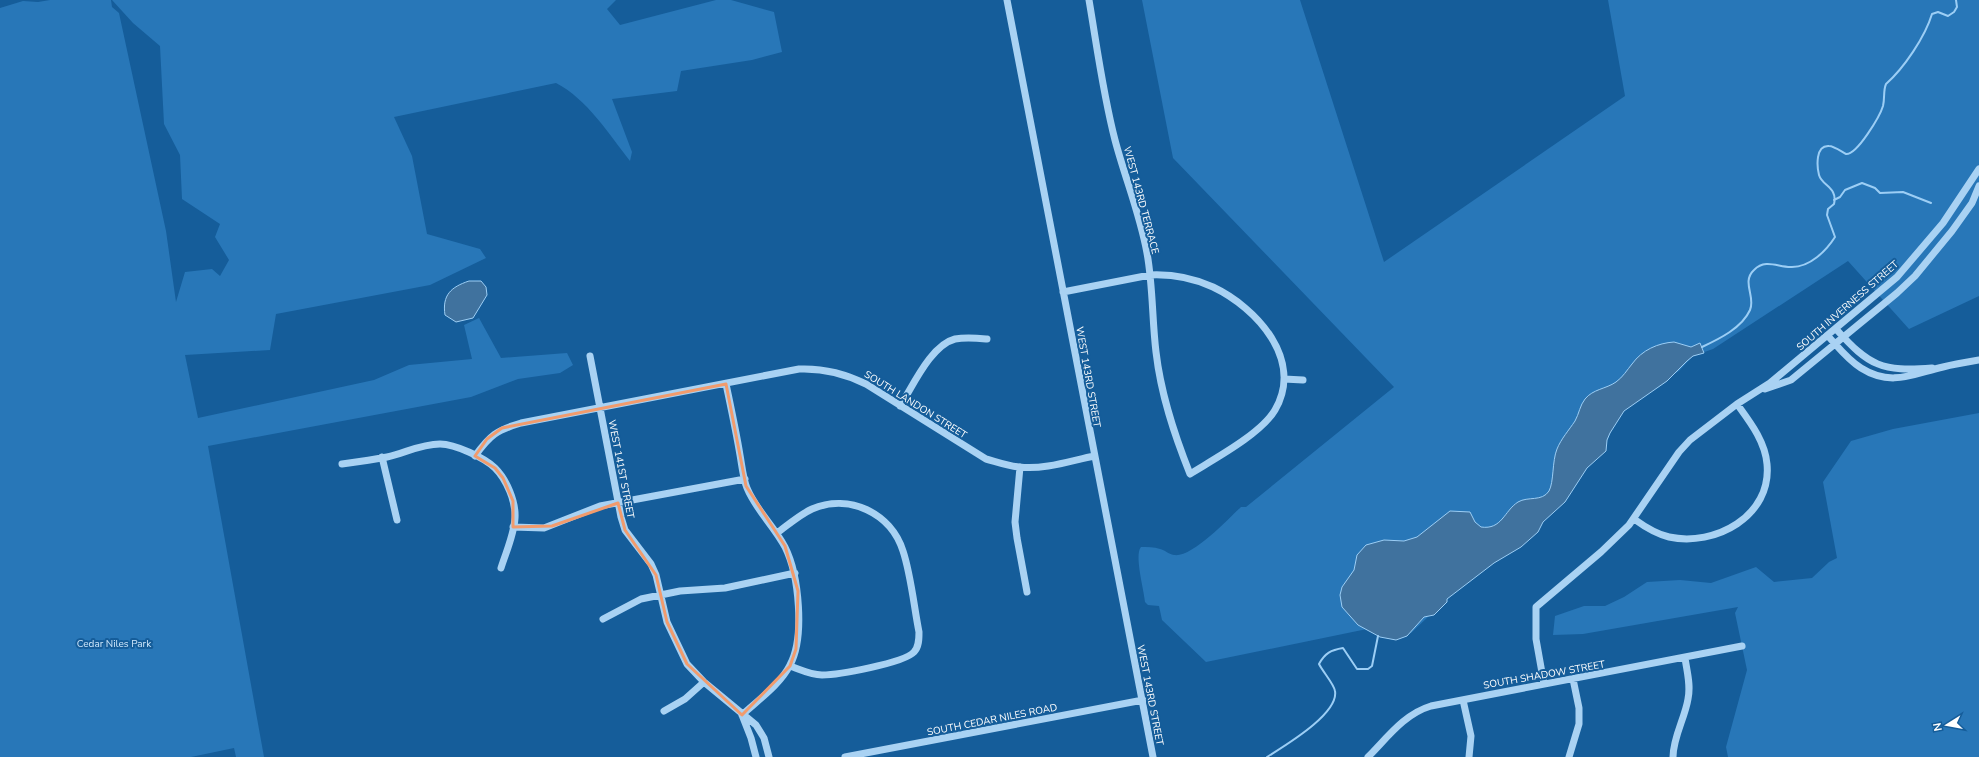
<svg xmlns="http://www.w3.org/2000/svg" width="1979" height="757" viewBox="0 0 1979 757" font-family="'Nunito Sans',sans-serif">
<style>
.green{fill:#2877b8}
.water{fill:#40729e;stroke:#9ccef5}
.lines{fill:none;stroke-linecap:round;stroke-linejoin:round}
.stream{stroke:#9ccef5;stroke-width:2}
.minor{stroke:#a9d2f3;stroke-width:7}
.marked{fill:none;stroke:#f19b6d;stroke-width:3;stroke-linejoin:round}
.labels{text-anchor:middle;stroke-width:4;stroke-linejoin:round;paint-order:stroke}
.street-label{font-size:10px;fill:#fff;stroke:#155d9a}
.park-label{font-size:10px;fill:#d1e9fd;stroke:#155d9a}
</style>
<rect width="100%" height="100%" fill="#155d9a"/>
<path class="green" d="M 50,0 L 111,0 L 112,7 L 119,13 L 166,231 L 176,302 L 185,272 L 212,269 L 220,276 L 229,260 L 215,237 L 220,224 L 182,199 L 180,155 L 164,124 L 160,46 L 133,23 L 112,0 L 616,0 L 607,9 L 620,25 L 716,0 L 731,0 L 774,12 L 782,52 L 752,60 L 681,71 L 677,91 L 612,99 L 632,152 L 630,161 C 609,134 587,99 556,83 L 394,117 L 412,156 L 427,234 L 480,249 L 486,258 L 430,285 L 276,314 L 270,350 L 185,355 L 198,418 L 374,380 L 409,365 L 472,359 L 464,325 L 479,318 L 501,358 L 567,353 L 573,365 L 560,373 L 518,379 L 471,397 L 208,446 L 264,757 L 236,757 L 234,748 L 191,757 L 0,757 L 0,8 L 23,1 L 38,2 Z
M 1142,0 L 1300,0 L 1384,262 L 1625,96 L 1608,0 L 1979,0 L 1979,296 L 1909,329 L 1848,261 L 1713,349 L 1693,356 L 1679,371 L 1622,407 L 1602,452 L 1411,633 C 1392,642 1384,639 1367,629 L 1206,662 L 1162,620 L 1159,606 L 1148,605 L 1145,602 C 1144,590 1134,555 1141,547 C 1147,547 1154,547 1160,549 C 1165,550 1168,554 1174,555 C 1192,558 1228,519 1241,507 L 1246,507 L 1394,387 L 1173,158 Z
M 1979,413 L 1979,757 L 1728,757 L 1726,747 L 1747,670 L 1735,613 L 1738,607 L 1583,634 L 1553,635 L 1555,616 L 1584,606 L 1605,606 L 1624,597 L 1647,582 L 1680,580 L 1711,583 L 1756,567 L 1774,582 L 1812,578 L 1829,562 L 1837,558 L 1823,482 L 1851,441 L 1893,429 Z"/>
<path class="water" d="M 469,281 L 481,281 L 486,287 L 487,295 L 473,318 L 456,322 L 445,315 C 442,295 451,287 469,281 Z
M 1674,342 L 1691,347 L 1700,343 L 1704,353 L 1693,356 L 1687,361 L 1667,381 L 1624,411 L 1610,433 L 1607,440 L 1606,451 L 1587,468 L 1565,502 L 1543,522 L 1538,532 L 1521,547 L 1494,563 L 1447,599 L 1447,602 L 1434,615 L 1424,617 L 1407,636 L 1396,640 L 1380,637 L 1358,625 L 1342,607 L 1340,595 L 1342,587 L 1354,570 L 1357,555 L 1366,545 L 1384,540 L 1404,541 L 1417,537 L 1450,511 L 1470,512 L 1475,522 L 1481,527 C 1502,530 1504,511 1518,502 C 1528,496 1542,502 1549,491 C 1554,482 1552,461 1557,449 C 1561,439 1569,430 1575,421 C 1579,414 1580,405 1585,399 C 1593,389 1606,389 1616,382 C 1623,377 1627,370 1632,364 C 1642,350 1658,343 1674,342 Z"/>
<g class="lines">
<path class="stream" d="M 1834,200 L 1840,197 L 1845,190 L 1862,183 L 1875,188 L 1880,193 L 1903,192 L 1931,203
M 1702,347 C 1719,339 1742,328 1750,310 C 1756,297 1741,282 1754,270 C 1766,258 1779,268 1792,267 C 1810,267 1826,251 1835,237 L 1827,215 L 1828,209 L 1834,204 C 1838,187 1822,186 1819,175 C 1817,167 1815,145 1829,146 C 1834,146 1842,152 1846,154 C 1857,155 1880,116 1883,106 C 1885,98 1883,91 1886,84 C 1904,68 1925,37 1932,14 L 1938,12 L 1948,16 L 1954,12 L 1957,7 L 1956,0
M 1267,757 C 1284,746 1339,714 1335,691 C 1334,684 1323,672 1319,664 C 1325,653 1331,650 1343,648 L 1357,669 L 1368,669 L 1372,666 L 1378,636"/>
<path class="minor" d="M 1007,0 L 1153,757
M 1063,292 L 1150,275 C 1172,274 1193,278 1213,287 C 1257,308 1304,360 1275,410 C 1261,434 1214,459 1190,474 C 1174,434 1161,395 1156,352 C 1152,319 1153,286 1147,253 C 1140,214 1125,178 1115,140 C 1103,94 1097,47 1089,0
M 1836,329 C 1869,366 1882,372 1932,368
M 1828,336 C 1838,347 1848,360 1861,368 C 1891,387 1913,374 1943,367 C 1955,364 1967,362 1979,360
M 590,356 L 621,517 L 625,530 L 651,564 L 656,575 L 667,622 L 687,664 L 704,682 L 756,725 L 764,738 L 769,757
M 1284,379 L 1303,380
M 726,384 C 731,408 736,431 740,455 C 742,466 743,478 747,488 C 756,510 774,526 785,547 C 799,575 805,637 790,665 C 780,685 758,700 742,715
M 1765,389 L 1791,380 L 1897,293 L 1915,276 L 1952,231 L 1972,203 L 1979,186
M 900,406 C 913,386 931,345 955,339 C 966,337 976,338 987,339
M 475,456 C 490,435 497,430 521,423 L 799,369 C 824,368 844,373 866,384 L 986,459 C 997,462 1008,466 1019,467 C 1044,470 1070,461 1094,456
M 382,457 L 397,520
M 342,464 C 357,462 372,460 387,457 C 405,453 421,444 440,444 C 455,444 485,458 495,468 C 507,480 516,502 515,518 C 514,535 506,552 501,568
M 1020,467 L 1015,522 L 1017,538 L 1027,592
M 1634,519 C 1645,527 1656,534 1669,537 C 1715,547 1772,516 1767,464 C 1765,441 1750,422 1737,404
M 513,527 L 544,528 L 600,506 L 745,479
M 777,533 C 788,525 799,515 812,509 C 849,493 891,513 903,551 C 911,575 914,607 919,632 C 919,639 919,647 914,652 C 904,663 838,675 822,675 C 811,675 801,670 790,666
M 603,619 L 641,599 L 680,591 L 725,588 L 795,573
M 1544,684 L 1536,639 L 1536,607 L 1601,552 L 1629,525 L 1679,452 L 1690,440 L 1737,404 L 1770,383 L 1897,277 L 1943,223 L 1979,169
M 1463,700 L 1471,736 L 1469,757
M 664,711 L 685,699 L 704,682
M 742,715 L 751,738 L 756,757
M 845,757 L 1143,700
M 1368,757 C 1387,738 1404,714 1431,706 L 1742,646
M 1569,757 L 1579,724 L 1579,708 L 1573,679
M 1673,757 C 1673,737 1685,718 1688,699 C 1691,685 1687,672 1685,658"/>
</g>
<path class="marked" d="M 726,384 L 746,486 L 785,546 L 798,591 L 796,649 L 790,666 L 742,715 L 687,664 L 667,622 L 656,575 L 625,530 L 618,503 L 552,526 L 513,527 L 513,501 L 503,478 L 495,468 L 475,456 L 487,439 L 502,428 Z"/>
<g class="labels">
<g class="street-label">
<text transform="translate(1142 200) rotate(75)" y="4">WEST 143RD TERRACE</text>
<text transform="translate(1847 305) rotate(-41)" y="4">SOUTH INVERNESS STREET</text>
<text transform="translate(1089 377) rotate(80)" y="4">WEST 143RD STREET</text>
<text transform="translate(916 404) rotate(32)" y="4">SOUTH LANDON STREET</text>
<text transform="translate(622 469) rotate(79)" y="4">WEST 141ST STREET</text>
<text transform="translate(1544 674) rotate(-10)" y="4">SOUTH SHADOW STREET</text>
<text transform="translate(1151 695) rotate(79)" y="4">WEST 143RD STREET</text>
<text transform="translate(992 719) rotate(-11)" y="4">SOUTH CEDAR NILES ROAD</text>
</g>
<g class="park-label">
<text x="114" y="647">Cedar Niles Park</text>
</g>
</g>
<g transform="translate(1947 725) rotate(259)" stroke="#155d9a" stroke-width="3" paint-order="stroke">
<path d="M0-3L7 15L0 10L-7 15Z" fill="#ffffff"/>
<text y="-6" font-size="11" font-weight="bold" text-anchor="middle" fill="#ffffff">N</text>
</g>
</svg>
